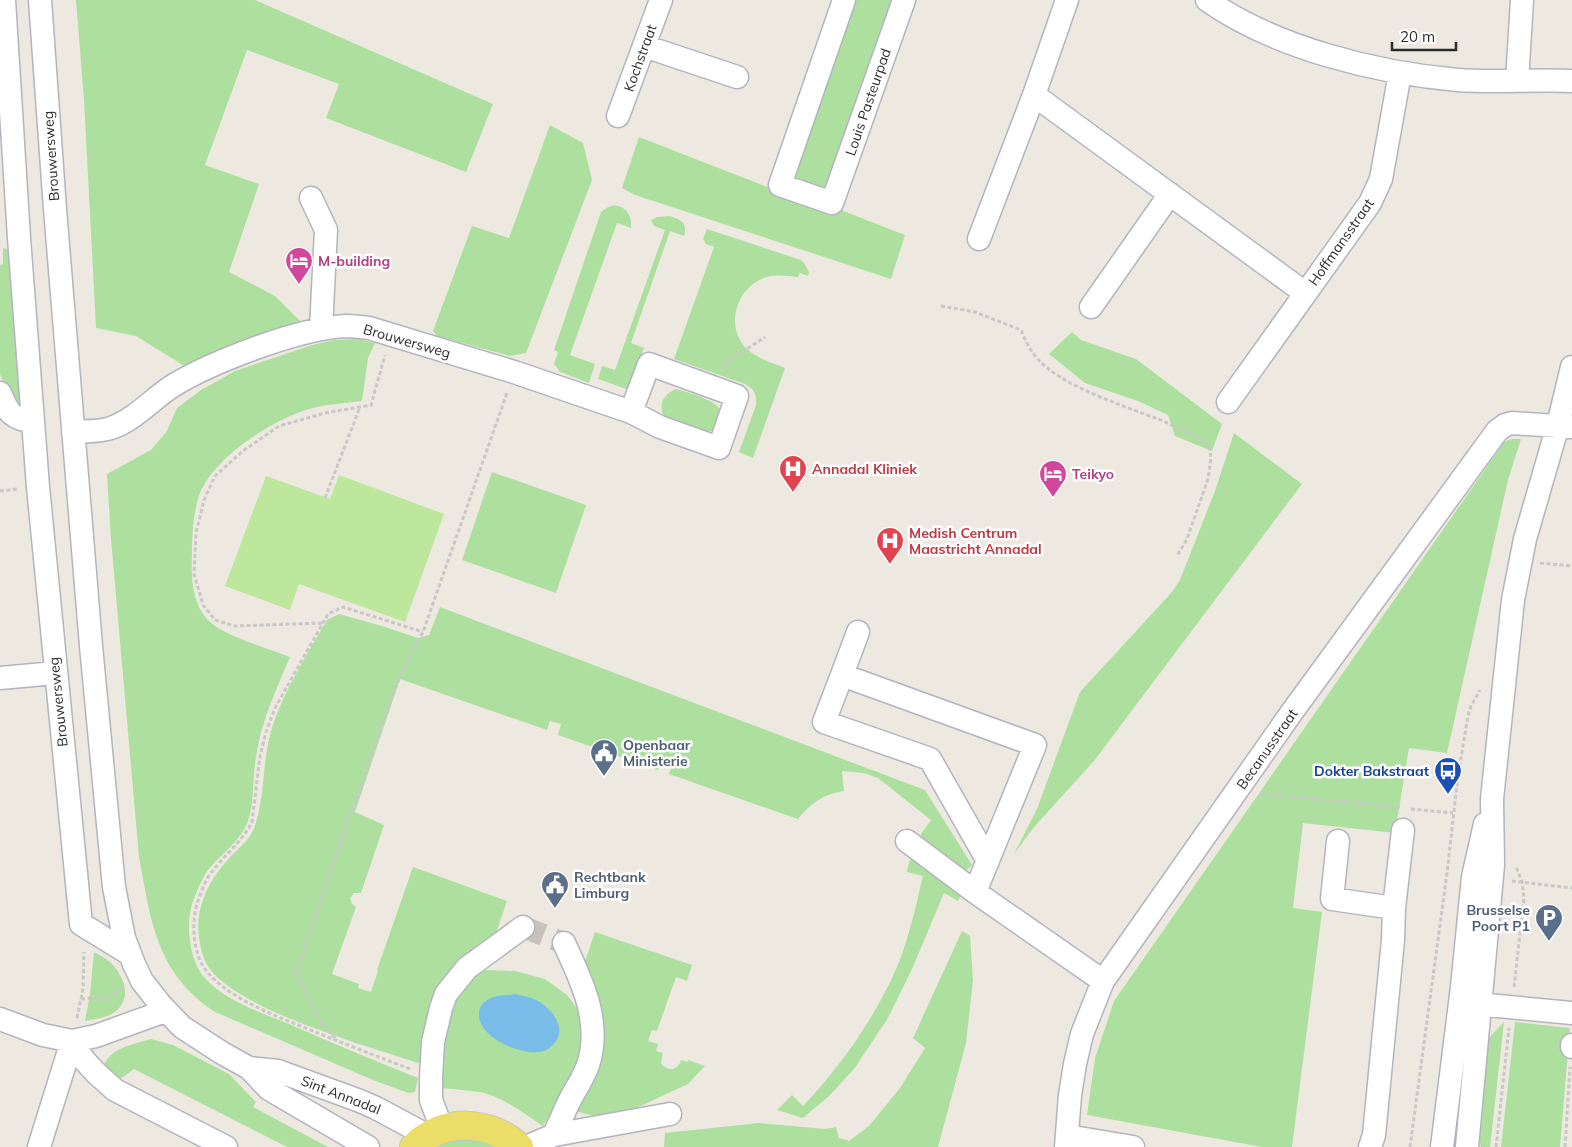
<svg xmlns="http://www.w3.org/2000/svg" width="1572" height="1147" viewBox="0 0 1572 1147" font-family="Mulish,sans-serif">
<style>
.green{fill:#ade09f}
.pitch{fill:#bde79c}
.water{fill:#79bce9}
.lines{fill:none;stroke-linecap:round;stroke-linejoin:round}
.minor-tunnel{stroke:#c6c3bc;stroke-width:22;stroke-dasharray:22 11;stroke-linecap:butt}
.minor-casing{stroke:#b3b4bf;stroke-width:25}
.major-casing{stroke:#c8c8c8;stroke-width:30}
.path{stroke:#c8c8c8;stroke-width:3;stroke-dasharray:4 2.5;stroke-linecap:butt}
.minor{stroke:#fff;stroke-width:22}
.major{stroke:#eadd68;stroke-width:28}
.labels{text-anchor:middle;stroke-width:5;stroke-linejoin:round;paint-order:stroke}
.street-label{font-size:14px;fill:#2c2c2c;stroke:#fff}
.hotel-label{font-size:14px;font-weight:bold;fill:#b23c85;stroke:#fff;text-anchor:start}
.health-label{font-size:14px;font-weight:bold;fill:#be3a42;stroke:#fff;text-anchor:start}
.service-label{font-size:14px;font-weight:bold;fill:#4e5e75;stroke:#fff;text-anchor:start}
.transit-label{font-size:14px;font-weight:bold;fill:#164399;stroke:#fff;text-anchor:end}
</style>
<rect width="100%" height="100%" fill="#ede9e0"/>
<path class="green" d="M 76,0 L 255,0 L 493,104 L 466,172 L 326,118 L 339,84 L 247,50 L 205,165 L 259,184 L 229,272 L 275,296 L 302,323 L 186,367 L 136,336 L 96,328 L 84,100 Z
M 849,0 L 900,0 L 828,205 L 905,235 L 891,279 L 635,195 L 622,188 L 639,137 L 780,192 Z
M 550,125 L 583,143 L 592,180 L 526,353 L 510,356 L 437,336 L 433,331 L 472,226 L 509,238 Z
M 614,205 C 627,207 632,215 631,228 L 617,223 L 570,355 L 595,364 L 589,383 L 560,372 L 554,364 L 558,352 L 554,350 L 601,212 L 606,208 Z
M 669,216 C 681,219 688,223 684,236 L 670,231 L 631,343 L 644,348 L 629,390 L 598,379 L 602,366 L 615,370 L 665,230 L 654,226 L 651,220 L 657,217 Z
M 707,229 L 801,260 L 804,263 L 809,272 L 808,276 L 800,273 L 798,277 C 788,276 777,274 767,277 C 736,286 724,327 747,349 C 758,359 773,363 785,368 L 753,458 L 739,452 L 756,405 C 757,395 754,389 745,384 L 674,359 L 714,247 L 706,244 L 703,239 Z
M 3,248 L 10,250 L 24,411 L 13,406 L 0,374 L 0,265 L 3,264 Z
M 1072,332 L 1081,340 L 1136,359 L 1222,424 L 1212,451 L 1175,436 L 1168,415 L 1138,401 L 1085,383 L 1049,354 Z
M 358,339 L 375,343 L 368,358 L 362,401 C 347,403 331,404 317,407 C 278,415 209,459 198,499 C 193,516 192,537 192,555 C 191,578 192,605 210,622 C 225,636 270,649 290,657 C 276,690 261,722 256,757 C 252,780 255,803 247,824 C 239,842 220,855 208,870 C 201,880 194,897 191,908 C 186,928 190,961 204,977 C 225,1001 260,1012 289,1024 C 332,1043 375,1061 418,1078 L 415,1092 L 408,1093 L 373,1080 L 215,1012 C 156,973 151,921 139,857 L 111,539 L 107,474 L 151,450 L 167,431 L 177,408 L 201,390 L 235,371 L 312,345 L 334,340 Z
M 675,389 C 691,393 715,399 724,414 L 717,429 L 704,433 L 664,417 C 658,404 663,396 675,389 Z
M 1234,433 L 1302,484 L 1094,761 L 1035,826 L 1014,854 L 1037,809 L 1080,692 L 1172,592 L 1180,580 L 1215,491 Z
M 1512,439 L 1521,439 L 1508,480 L 1447,753 L 1409,748 L 1395,833 L 1303,823 L 1293,908 L 1322,912 L 1292,1147 L 1262,1147 L 1087,1115 L 1095,1058 L 1114,1001 L 1500,448 L 1505,441 Z
M 492,472 L 586,505 L 556,593 L 462,560 Z
M 440,607 L 925,790 L 972,865 L 966,871 L 922,842 L 921,834 L 931,820 L 878,778 L 864,773 L 842,771 L 844,791 C 823,794 811,803 798,819 L 669,774 L 673,764 L 662,759 L 658,770 L 558,735 L 561,724 L 550,721 L 547,730 L 400,679 L 355,812 L 384,825 L 361,893 L 354,893 L 350,898 L 352,904 L 356,907 L 332,974 L 359,984 L 358,988 L 371,992 L 378,971 L 377,970 L 413,867 L 507,901 L 495,936 L 463,957 L 445,977 L 433,996 L 428,1018 L 426,1058 L 418,1063 C 367,1046 239,1010 209,968 C 199,953 196,927 200,910 C 205,888 217,871 232,855 C 240,847 250,839 254,828 C 265,799 262,766 270,735 C 279,699 308,653 327,620 L 339,614 L 382,626 L 418,638 L 429,635 Z
M 913,856 L 963,892 L 958,901 L 944,893 L 912,969 L 888,1018 L 854,1069 L 829,1096 L 803,1118 L 777,1110 L 792,1095 L 803,1106 C 840,1067 871,1023 894,974 C 908,943 915,909 923,876 L 907,872 L 909,862 Z
M 962,931 L 970,936 L 973,980 L 966,1043 L 938,1147 L 664,1147 L 665,1133 L 759,1123 L 825,1129 L 836,1127 L 839,1138 L 849,1141 L 869,1126 L 900,1088 L 925,1048 L 913,1038 Z
M 595,932 L 692,965 L 687,981 L 676,977 L 657,1031 L 652,1030 L 648,1041 L 658,1044 L 656,1051 L 663,1053 L 661,1063 C 667,1072 678,1071 681,1060 L 687,1062 L 688,1060 L 705,1066 L 688,1084 L 634,1109 L 598,1117 L 571,1110 L 599,1005 L 595,985 L 583,967 Z
M 94,952 C 99,955 106,958 111,963 C 124,976 133,998 115,1012 C 106,1018 95,1019 85,1021 L 90,994 Z
M 481,970 L 515,971 L 545,979 L 567,995 L 582,1015 L 585,1056 L 543,1126 C 525,1114 500,1095 479,1092 C 466,1090 453,1089 440,1088 L 448,1000 Z
M 1504,1022 L 1490,1147 L 1481,1147 L 1478,1139 L 1487,1040 Z
M 1515,1022 L 1570,1028 L 1560,1147 L 1501,1147 Z
M 151,1039 L 173,1045 L 229,1074 L 256,1102 L 253,1107 L 328,1147 L 287,1147 L 134,1069 L 116,1082 L 103,1066 C 112,1047 132,1045 151,1039 Z
M 471,1138 L 498,1147 L 434,1147 L 450,1140 Z"/>
<path class="pitch" d="M 339,475 L 444,514 L 405,622 L 299,584 L 290,610 L 225,586 L 266,476 L 330,499 Z"/>
<path class="water" d="M 516,994 C 523,996 531,997 538,1001 C 552,1009 566,1027 556,1041 C 552,1047 546,1051 540,1052 C 520,1055 477,1037 479,1013 C 479,1005 486,1000 493,997 C 500,995 509,995 516,994 Z"/>
<g class="lines">
<path class="minor-tunnel" d="M 523,927 L 564,943"/>
<defs>
<path id="minor" d="M 4,0 L 19,238 L 38,487 L 81,924 L 130,954
M 40,0 L 55,209 L 91,646 L 114,887 L 124,938 L 134,964 L 142,981 L 160,1004 L 182,1027 L 222,1053 L 249,1068 L 269,1089 L 368,1147
M 844,0 L 780,185 L 832,203 L 904,0
M 1207,0 C 1275,48 1377,73 1458,80 C 1496,83 1534,79 1572,81
M 644,46 L 737,77
M 1517,81 L 1522,0
M 1034,95 L 1305,293
M 618,116 L 661,0
M 311,198 L 326,230 L 321,329
M 979,239 L 1034,95 L 1067,0
M 1091,307 L 1170,194
M 0,393 C 9,415 11,417 33,422
M 1228,402 L 1370,203 L 1381,179 L 1400,73
M 73,432 C 85,431 100,432 111,428 C 135,420 153,398 174,385 C 214,361 300,328 346,326 C 354,326 361,327 369,328 L 514,372 L 631,412 L 660,427 L 719,448 L 737,396 L 649,364 L 631,412
M 842,675 L 858,632
M 0,678 L 55,673
M 907,841 L 975,892 L 1103,981
M 1338,841 L 1332,899 L 1394,908
M 975,892 L 1035,745 L 842,675 L 824,722 L 930,759 L 988,861
M 1468,999 L 1477,1004 L 1572,1013
M 0,1019 L 43,1035 L 72,1041 L 96,1036 L 165,1011
M 72,1041 L 84,1060 L 97,1074 L 115,1090 L 226,1147
M 1572,1045 L 1572,1047
M 249,1068 L 278,1071 L 360,1101 L 376,1108 L 428,1136
M 442,1129 L 431,1100 L 431,1078 L 433,1042 L 441,1008 L 446,994 L 467,968 L 523,927
M 554,1135 C 560,1122 565,1109 572,1096 C 578,1086 584,1076 588,1065 C 602,1023 582,981 564,943
M 1067,1136 L 1133,1147
M 39,1147 L 72,1041
M 526,1147 L 554,1135 L 670,1114
M 1066,1147 L 1070,1095 L 1075,1064 L 1082,1034 L 1103,981 L 1292,712 L 1497,431 L 1505,425 L 1512,423 L 1572,427
M 1370,1147 L 1374,1135 L 1393,940 L 1394,908 L 1403,830
M 1442,1147 L 1462,987 L 1473,877 L 1485,824
M 1467,1147 L 1493,865 L 1492,799 L 1513,600 L 1525,539 L 1558,425 L 1572,367"/>
<path id="major" d="M 414,1147 C 443,1117 490,1120 519,1147"/>
</defs>
<use href="#minor" class="minor-casing"/>
<use href="#major" class="major-casing"/>
<path class="path" d="M 941,306 L 975,312 L 1021,330 C 1025,340 1030,351 1038,359 C 1061,386 1124,406 1158,419 C 1173,425 1188,433 1203,440 L 1209,445 L 1211,458 L 1208,479 L 1187,539 L 1177,556
M 723,369 L 726,363 L 765,337
M 0,491 L 17,489
M 325,498 L 360,407
M 1540,563 L 1572,566
M 322,623 L 235,626 L 215,620 L 203,605 L 194,574 L 196,533 L 204,500 L 215,476 L 243,451 L 279,426 L 325,413 L 371,405 L 385,355
M 1260,794 L 1400,807
M 1411,809 L 1453,813
M 1512,881 L 1572,888
M 1514,987 L 1524,898 L 1522,882 L 1516,866
M 81,999 L 108,997 L 122,989
M 77,1018 L 83,989 L 84,952
M 335,1038 L 321,1023 L 297,973 L 332,867 L 361,787 L 380,729 L 402,671 L 423,632 L 507,393
M 410,1069 C 379,1057 348,1045 318,1033 C 284,1019 232,1001 208,973 C 193,956 191,925 197,904 C 200,895 203,887 207,879 C 220,858 241,844 252,822 L 260,756 L 266,732 L 275,708 L 328,614 L 343,607 L 423,632
M 1410,1147 L 1447,873 L 1458,776 L 1468,716 L 1471,706 L 1480,690
M 1496,1147 L 1509,1028
M 1565,1147 L 1570,1067"/>
<use href="#minor" class="minor"/>
<use href="#major" class="major"/>
</g>
<defs>
<symbol id="hotel-pin" viewBox="-11 -11 22 30"><path d="M0 17L-7.5 6A9.5 9.5 0 1 1 7.5 6Z" fill="#d1479c" stroke="#fff"/><path d="M-6-4.5h1.5V1H6V5H4.5V3h-9V5H-6ZM-4 0a1.8 1.8 0 1 1 3.6 0ZM.5 0V-2.5h3Q6-2.5 6 0Z" fill="#fff"/></symbol>
<symbol id="hospital-pin" viewBox="-11 -11 22 30"><path d="M0 17L-7.5 6A9.5 9.5 0 1 1 7.5 6Z" fill="#e0444e" stroke="#fff"/><path d="M-5-5h3v3.5h4V-5h3V5h-3V1.5h-4V5h-3Z" fill="#fff"/></symbol>
<symbol id="civic-pin" viewBox="-11 -11 22 30"><path d="M0 17L-7.5 6A9.5 9.5 0 1 1 7.5 6Z" fill="#5c6f8a" stroke="#fff"/><path d="M-.6-6.5H3V-4.5H.6V-3L4-1V1h2V6H-6V1h2V-1L-.6-3ZM-1.2 2.5V6h2.4V2.5Z" fill="#fff"/></symbol>
<symbol id="bus-pin" viewBox="-11 -11 22 30"><path d="M0 17L-7.5 6A9.5 9.5 0 1 1 7.5 6Z" fill="#1a4fb4" stroke="#fff"/><path d="M-5-6H5V4H4V6H2V4H-2V6H-4V4H-5ZM-3.5-4V0h7V-4ZM-3.5 1.2v1.5H-2V1.2ZM2 1.2v1.5H3.5V1.2Z" fill="#fff"/></symbol>
<symbol id="parking-pin" viewBox="-11 -11 22 30"><path d="M0 17L-7.5 6A9.5 9.5 0 1 1 7.5 6Z" fill="#5c6f8a" stroke="#fff"/><path d="M-3.5-5.5H1a3.5 3.5 0 0 1 0 7H-1V5.5H-3.5ZM-1-3.4V-.6H.8a1.4 1.4 0 0 0 0-2.8Z" fill="#fff"/></symbol>
</defs>
<g fill-rule="evenodd">
<use href="#hotel-pin" x="283" y="245" width="32" height="43"/>
<use href="#hospital-pin" x="777" y="453" width="32" height="43"/>
<use href="#hotel-pin" x="1037" y="458" width="32" height="43"/>
<use href="#hospital-pin" x="874" y="525" width="32" height="43"/>
<use href="#civic-pin" x="588" y="737" width="32" height="43"/>
<use href="#bus-pin" x="1432" y="755" width="32" height="43"/>
<use href="#civic-pin" x="539" y="869" width="32" height="43"/>
<use href="#parking-pin" x="1533" y="902" width="32" height="43"/>
</g>
<g class="labels">
<g class="street-label">
<text transform="translate(640 58) rotate(-70)" y="5">Kochstraat</text>
<text transform="translate(868 102) rotate(-71)" y="5">Louis Pasteurpad</text>
<text transform="translate(51 156) rotate(-94)" y="5">Brouwersweg</text>
<text transform="translate(1341 242) rotate(-55)" y="5">Hoffmansstraat</text>
<text transform="translate(407 341) rotate(16)" y="5">Brouwersweg</text>
<text transform="translate(58 702) rotate(-96)" y="5">Brouwersweg</text>
<text transform="translate(1267 749) rotate(-55)" y="5">Becanusstraat</text>
<text transform="translate(341 1095) rotate(21)" y="5">Sint Annadal</text>
</g>
<g class="hotel-label">
<text x="318" y="266">M-building</text>
<text x="1072" y="479">Teikyo</text>
</g>
<g class="health-label">
<text x="812" y="474">Annadal Kliniek</text>
<text x="909" y="538">Medish Centrum<tspan x="909" dy="16">Maastricht Annadal</tspan></text>
</g>
<g class="service-label">
<text x="623" y="750">Openbaar<tspan x="623" dy="16">Ministerie</tspan></text>
<text x="574" y="882">Rechtbank<tspan x="574" dy="16">Limburg</tspan></text>
<text x="1530" y="915" text-anchor="end">Brusselse<tspan x="1530" dy="16">Poort P1</tspan></text>
</g>
<g class="transit-label">
<text x="1429" y="776">Dokter Bakstraat</text>
</g>
</g>
<path d="M1392 42v8h64v-8" fill="none" stroke="#2c2c2c" stroke-width="2.5"/>
<text x="1400" y="42" font-size="15" fill="#2c2c2c" stroke="#ffffff" stroke-width="4" paint-order="stroke">20 m</text>
</svg>
